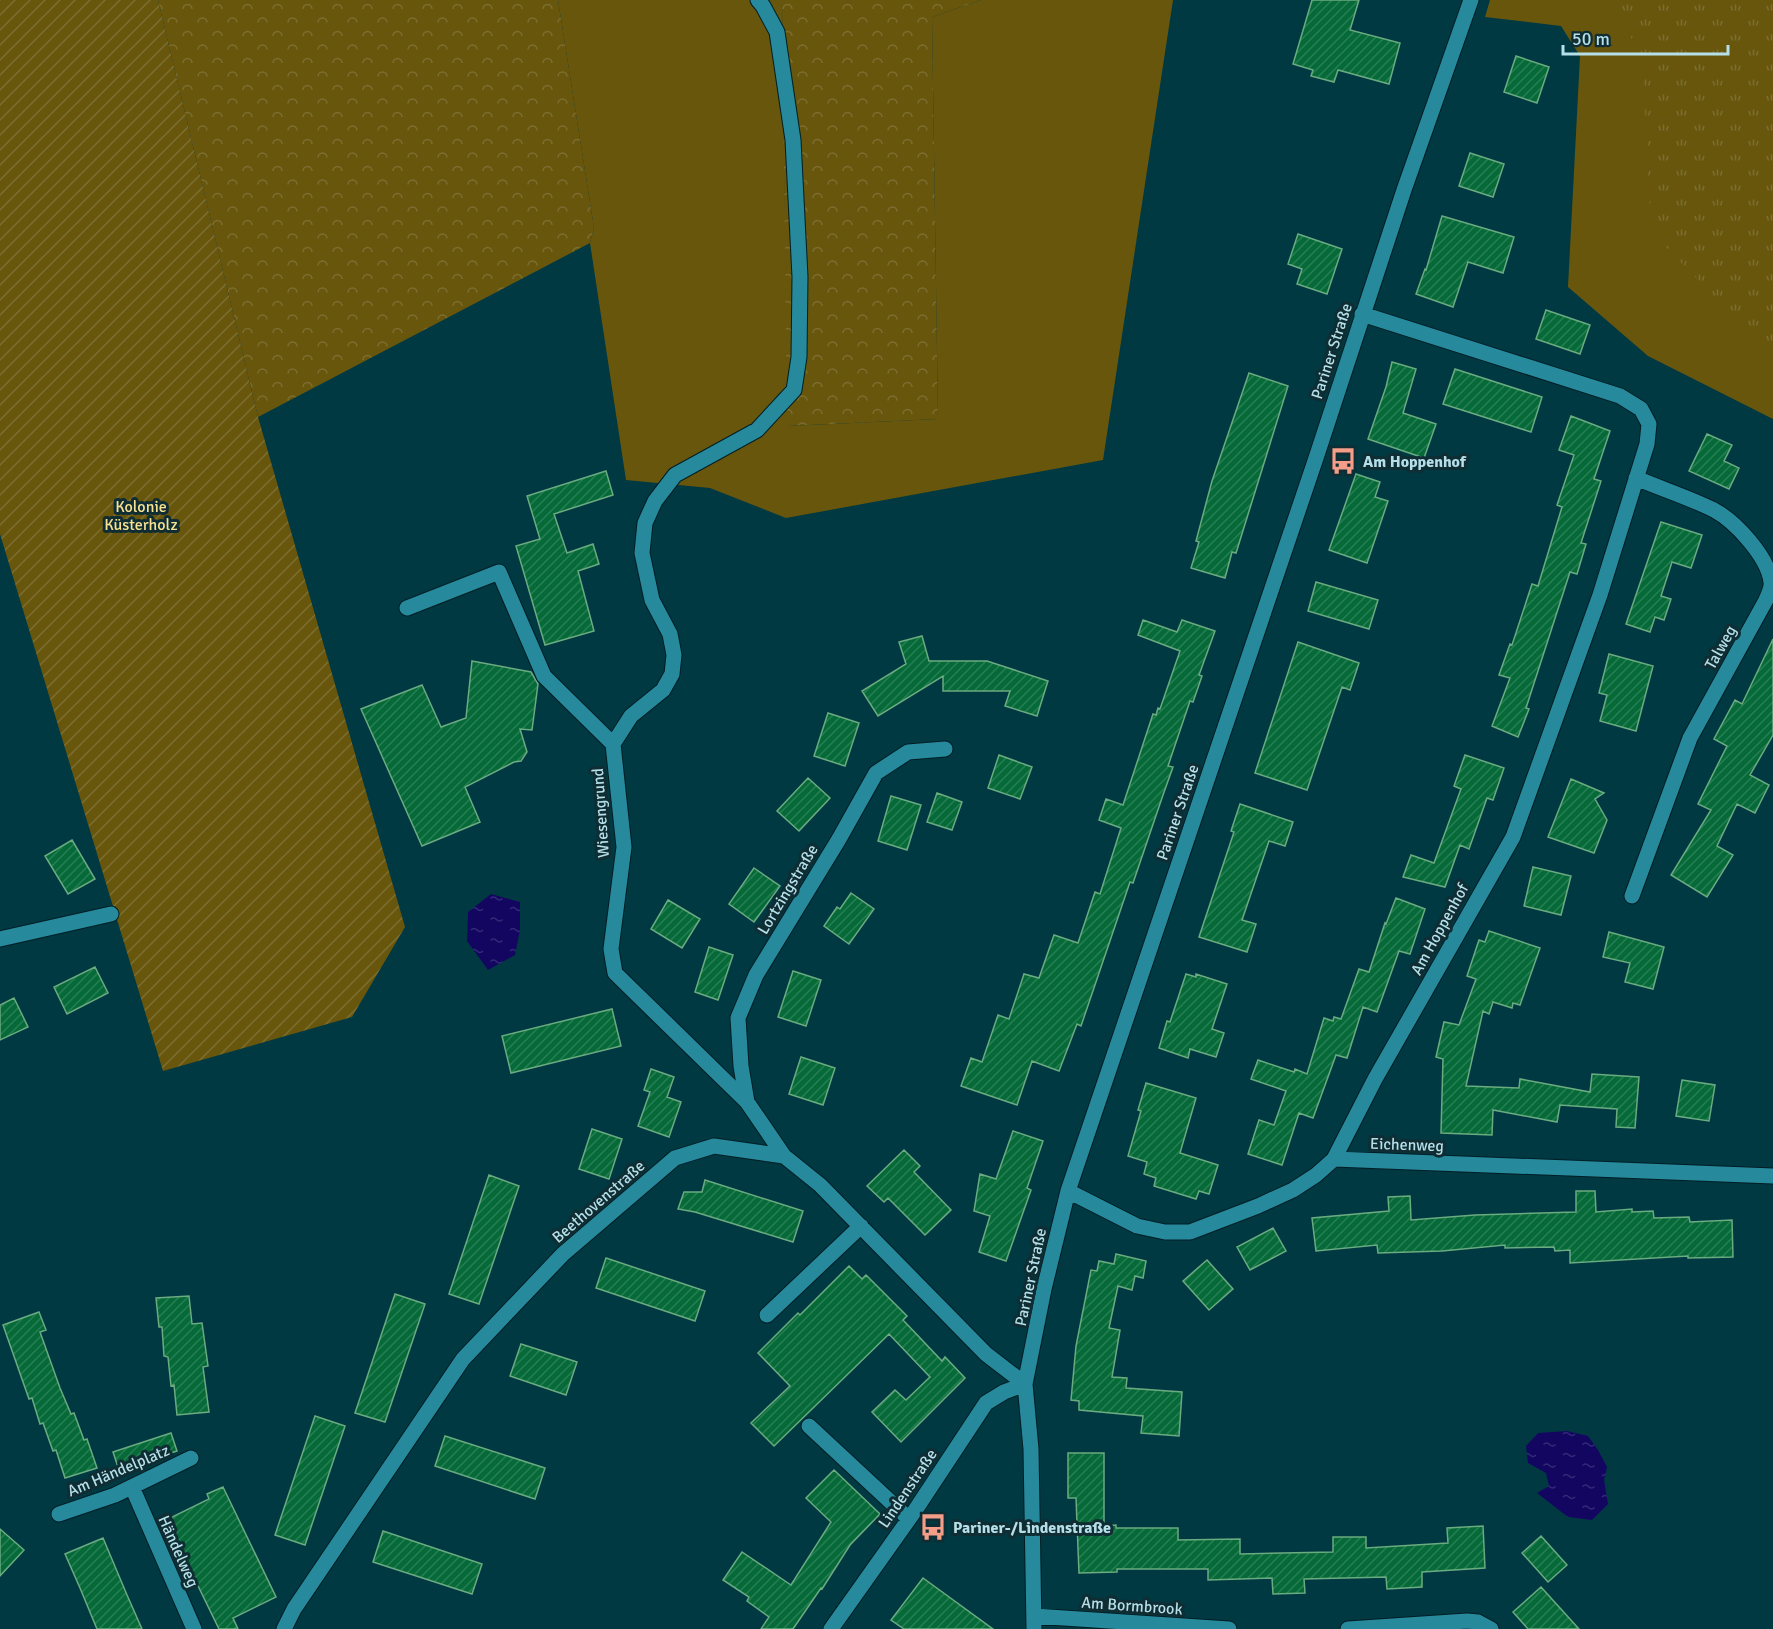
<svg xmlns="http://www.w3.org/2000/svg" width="1773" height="1629" viewBox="0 0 1773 1629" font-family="Signika,sans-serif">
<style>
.grass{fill:#68560d}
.forest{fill:url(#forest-crowns)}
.park{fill:url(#park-tufts)}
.garden{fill:url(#garden-furrows)}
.water{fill:url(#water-ripples)}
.building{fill:url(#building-hatch);stroke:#6bab80;stroke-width:1.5}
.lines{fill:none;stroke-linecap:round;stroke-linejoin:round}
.minor-casing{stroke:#011e24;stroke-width:17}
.minor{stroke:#26899c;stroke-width:15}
.labels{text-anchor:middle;stroke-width:6;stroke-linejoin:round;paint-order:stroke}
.street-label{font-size:16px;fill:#b5dfe9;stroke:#0f2d33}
.poi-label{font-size:16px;font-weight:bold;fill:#b5dfe9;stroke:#0f2d33;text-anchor:start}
.park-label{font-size:16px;fill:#f8e191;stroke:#0f2d33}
</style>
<defs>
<pattern id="forest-crowns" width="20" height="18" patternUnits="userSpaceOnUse" patternTransform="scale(1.5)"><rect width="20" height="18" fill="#68560d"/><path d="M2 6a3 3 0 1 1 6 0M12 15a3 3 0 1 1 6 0" fill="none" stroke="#7b6e30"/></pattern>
<pattern id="park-tufts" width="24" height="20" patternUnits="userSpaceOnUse" patternTransform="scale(1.5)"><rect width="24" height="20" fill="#68560d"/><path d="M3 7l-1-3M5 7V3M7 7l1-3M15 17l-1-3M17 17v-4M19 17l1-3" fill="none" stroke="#7b6e30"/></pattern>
<pattern id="garden-furrows" width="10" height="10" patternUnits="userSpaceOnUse" patternTransform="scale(1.5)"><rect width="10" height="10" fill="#68560d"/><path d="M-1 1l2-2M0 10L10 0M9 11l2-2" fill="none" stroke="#7b6e30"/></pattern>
<pattern id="water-ripples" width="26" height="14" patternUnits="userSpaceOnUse" patternTransform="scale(1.5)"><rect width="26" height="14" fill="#130660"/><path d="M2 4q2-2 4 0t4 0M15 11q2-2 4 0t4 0" fill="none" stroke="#332a77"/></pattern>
<pattern id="building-hatch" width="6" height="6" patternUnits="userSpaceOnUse" patternTransform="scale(1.5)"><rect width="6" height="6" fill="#056938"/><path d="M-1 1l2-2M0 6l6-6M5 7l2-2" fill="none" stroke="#277e55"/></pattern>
</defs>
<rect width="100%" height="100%" fill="#013943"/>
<path class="grass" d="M 558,0 L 782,0 L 788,426 L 938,419 L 932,17 L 981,0 L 1173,0 L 1103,460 L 786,518 L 710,488 L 626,480 L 590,243 L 594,228 Z
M 1490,0 L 1773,0 L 1773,419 L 1648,356 L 1568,287 L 1580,56 L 1561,26 L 1485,17 Z"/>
<path class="forest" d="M 158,0 L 558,0 L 594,228 L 590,243 L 258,417 Z
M 782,0 L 981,0 L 932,17 L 938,419 L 787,426 Z"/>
<path class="park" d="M 1611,0 L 1773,0 L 1773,356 L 1651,232 L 1643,69 L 1628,29 Z"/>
<path class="garden" d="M 0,0 L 158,0 L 258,417 L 405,927 L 352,1017 L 163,1071 L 0,534 Z"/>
<path class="water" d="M 491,894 L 520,902 L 520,930 L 515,955 L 488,970 L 467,941 L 468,912 Z
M 1567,1431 L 1588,1436 L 1598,1450 L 1607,1467 L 1604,1480 L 1608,1504 L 1592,1520 L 1568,1517 L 1537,1493 L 1549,1486 L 1546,1473 L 1528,1463 L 1526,1446 L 1538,1433 Z"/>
<path class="building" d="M 1312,0 L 1359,0 L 1350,30 L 1400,43 L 1389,84 L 1338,70 L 1334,82 L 1311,76 L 1313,70 L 1293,64 Z
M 1516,56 L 1549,67 L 1537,103 L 1504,92 Z
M 1470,153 L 1504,164 L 1493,197 L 1459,186 Z
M 1442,216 L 1514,237 L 1503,273 L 1468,262 L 1453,307 L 1416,294 L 1425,269 L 1426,270 Z
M 1298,234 L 1342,249 L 1327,294 L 1297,284 L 1302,269 L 1288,264 Z
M 1546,310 L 1590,325 L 1580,354 L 1536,339 Z
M 1392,362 L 1416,369 L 1403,413 L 1436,424 L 1424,458 L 1368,439 L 1386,387 Z
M 1455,369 L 1542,397 L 1531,432 L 1443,404 Z
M 1249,373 L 1288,386 L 1236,553 L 1232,552 L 1225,578 L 1191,568 L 1199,542 L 1196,541 L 1212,481 Z
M 1571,416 L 1610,431 L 1594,479 L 1601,481 L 1581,543 L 1586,544 L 1577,574 L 1570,572 L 1526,708 L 1529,709 L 1518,737 L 1492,726 L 1510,678 L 1499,675 L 1510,644 L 1512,645 L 1532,584 L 1538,586 L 1562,507 L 1557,505 L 1574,455 L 1559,450 Z
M 1707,434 L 1732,445 L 1724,461 L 1739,468 L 1729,489 L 1689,471 Z
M 606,471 L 613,495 L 554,514 L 567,553 L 593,544 L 599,564 L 578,571 L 594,631 L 545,645 L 516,546 L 540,539 L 527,496 Z
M 1356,474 L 1380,482 L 1375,497 L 1388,501 L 1367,563 L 1329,550 Z
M 1661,522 L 1702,535 L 1691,568 L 1672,562 L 1661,596 L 1671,599 L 1664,620 L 1655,617 L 1650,632 L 1626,624 Z
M 1316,582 L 1378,600 L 1369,629 L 1308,611 Z
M 1143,620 L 1177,632 L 1182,620 L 1215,631 L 1199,675 L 1202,676 L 1193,702 L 1190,701 L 1168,766 L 1173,767 L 1163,795 L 1133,883 L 1130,882 L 1081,1026 L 1077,1024 L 1059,1071 L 1032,1061 L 1017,1105 L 961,1086 L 971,1058 L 982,1062 L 998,1015 L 1009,1019 L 1024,974 L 1039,978 L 1054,935 L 1078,943 L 1095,892 L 1100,894 L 1121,828 L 1099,820 L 1106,799 L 1123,805 L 1153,714 L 1156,715 L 1158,708 L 1160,709 L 1180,651 L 1138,635 Z
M 922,636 L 929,661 L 987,661 L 1048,681 L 1037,716 L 1005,706 L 1010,691 L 943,691 L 943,676 L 878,716 L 862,691 L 906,664 L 899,642 Z
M 1773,639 L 1773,735 L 1750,775 L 1769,785 L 1755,813 L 1737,804 L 1717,846 L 1733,855 L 1707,897 L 1671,875 L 1711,810 L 1698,804 L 1727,746 L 1714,739 L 1735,700 L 1742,704 Z
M 1298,642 L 1359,663 L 1350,690 L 1342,687 L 1307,790 L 1255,773 Z
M 1609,654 L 1653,666 L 1636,731 L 1600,721 L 1607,695 L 1599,693 Z
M 472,661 L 531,672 L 538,684 L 532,730 L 520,729 L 527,752 L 521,761 L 514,762 L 465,787 L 480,822 L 422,846 L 361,709 L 422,685 L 441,727 L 466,718 Z
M 828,713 L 859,723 L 845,766 L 814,756 Z
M 999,755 L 1032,767 L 1020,799 L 988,788 Z
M 1465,755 L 1504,768 L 1493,800 L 1487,798 L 1469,849 L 1460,845 L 1445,887 L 1403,877 L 1411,855 L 1434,863 L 1461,789 L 1454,786 Z
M 808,778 L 830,798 L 799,831 L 777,811 Z
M 1571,779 L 1604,793 L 1595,799 L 1607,820 L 1594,853 L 1548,837 Z
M 937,793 L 962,802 L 952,830 L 927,822 Z
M 891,796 L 921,805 L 907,850 L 878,841 Z
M 1240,804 L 1293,822 L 1285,846 L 1269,841 L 1242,920 L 1256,924 L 1247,952 L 1199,937 L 1234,832 L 1231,831 Z
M 72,840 L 95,879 L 68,894 L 45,856 Z
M 1533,867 L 1571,876 L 1561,915 L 1524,906 Z
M 754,868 L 780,886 L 754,922 L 729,904 Z
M 851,893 L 874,909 L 849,944 L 824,926 L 837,907 L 840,909 Z
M 1396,898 L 1425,909 L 1410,954 L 1399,951 L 1377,1012 L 1363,1007 L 1347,1058 L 1336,1055 L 1313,1118 L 1299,1113 L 1282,1165 L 1248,1154 L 1259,1120 L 1274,1125 L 1286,1091 L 1251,1079 L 1258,1060 L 1294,1072 L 1295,1069 L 1307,1074 L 1324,1018 L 1333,1021 L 1334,1017 L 1341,1019 L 1359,969 L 1369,972 L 1385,923 L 1386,924 Z
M 668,900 L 700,919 L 682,948 L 651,929 Z
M 1489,931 L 1540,948 L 1520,1005 L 1513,1003 L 1512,1008 L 1493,1002 L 1489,1014 L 1483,1011 L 1466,1086 L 1519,1088 L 1520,1079 L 1590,1092 L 1592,1074 L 1639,1077 L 1635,1128 L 1616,1127 L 1617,1109 L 1560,1105 L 1557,1122 L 1493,1110 L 1492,1135 L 1441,1133 L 1443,1059 L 1436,1057 L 1444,1022 L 1459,1025 L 1476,979 L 1467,976 L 1479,940 L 1485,942 Z
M 1609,932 L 1664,947 L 1653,989 L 1625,982 L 1630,963 L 1603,957 Z
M 709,947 L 733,955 L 718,1000 L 695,992 Z
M 95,967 L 108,993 L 67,1014 L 54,987 Z
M 793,971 L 821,980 L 806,1026 L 778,1017 Z
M 1186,974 L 1196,977 L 1196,974 L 1227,984 L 1212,1029 L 1224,1033 L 1216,1057 L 1190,1049 L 1188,1058 L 1159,1048 L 1167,1021 L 1170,1022 Z
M 14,998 L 28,1027 L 0,1040 L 0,1005 Z
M 612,1009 L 621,1046 L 511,1073 L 502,1036 Z
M 801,1057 L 835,1068 L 823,1105 L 789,1094 Z
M 651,1069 L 674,1077 L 667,1097 L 681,1102 L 669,1137 L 638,1126 L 650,1092 L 644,1090 Z
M 1682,1080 L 1715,1085 L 1709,1121 L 1676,1116 Z
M 1146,1083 L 1196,1098 L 1180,1153 L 1218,1165 L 1209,1194 L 1199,1191 L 1196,1199 L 1154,1186 L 1156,1178 L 1144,1174 L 1147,1162 L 1128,1156 L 1141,1111 L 1138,1110 Z
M 592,1129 L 622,1139 L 609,1179 L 579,1169 Z
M 1013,1131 L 1043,1141 L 1027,1188 L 1031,1190 L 1006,1261 L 979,1252 L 990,1216 L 974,1211 L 980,1174 L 996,1179 Z
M 904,1150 L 920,1166 L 914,1172 L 951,1210 L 925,1235 L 888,1198 L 884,1202 L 867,1186 Z
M 489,1175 L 519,1186 L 479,1304 L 449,1294 Z
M 705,1180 L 803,1211 L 793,1242 L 695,1212 L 678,1209 L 684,1192 L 702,1192 Z
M 1576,1191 L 1595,1191 L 1596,1212 L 1632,1209 L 1632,1212 L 1653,1211 L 1654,1218 L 1689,1217 L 1690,1222 L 1732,1220 L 1733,1257 L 1688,1258 L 1688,1256 L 1570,1263 L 1570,1250 L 1555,1251 L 1554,1247 L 1505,1248 L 1505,1245 L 1442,1251 L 1378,1253 L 1377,1245 L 1316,1251 L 1312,1218 L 1389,1211 L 1388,1197 L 1410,1196 L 1411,1220 L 1475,1215 L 1576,1212 Z
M 1273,1228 L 1286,1251 L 1250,1270 L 1237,1247 Z
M 1116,1254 L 1146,1261 L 1143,1278 L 1135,1276 L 1132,1290 L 1118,1286 L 1109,1328 L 1120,1330 L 1112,1377 L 1127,1378 L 1126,1388 L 1182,1392 L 1179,1436 L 1141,1433 L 1143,1416 L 1079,1410 L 1079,1401 L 1071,1400 L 1076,1346 L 1091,1270 L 1097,1271 L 1099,1261 L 1114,1264 Z
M 606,1258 L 705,1291 L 695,1321 L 596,1288 Z
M 1207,1260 L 1233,1289 L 1209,1310 L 1183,1281 Z
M 849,1266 L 862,1279 L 866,1275 L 907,1316 L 903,1320 L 942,1361 L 945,1357 L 965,1378 L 901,1442 L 872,1412 L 895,1390 L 906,1400 L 930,1377 L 889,1334 L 774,1446 L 751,1423 L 790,1386 L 758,1353 L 798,1313 L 800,1315 Z
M 395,1294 L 425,1304 L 385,1422 L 355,1413 Z
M 189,1296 L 192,1324 L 202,1323 L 208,1366 L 203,1367 L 209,1412 L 177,1415 L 174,1385 L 171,1386 L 168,1357 L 164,1356 L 162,1327 L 159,1327 L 156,1298 Z
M 39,1312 L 46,1330 L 40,1332 L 60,1388 L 71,1414 L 74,1413 L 84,1440 L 87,1439 L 97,1468 L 65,1478 L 56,1450 L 53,1451 L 43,1423 L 40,1424 L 32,1398 L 29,1399 L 3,1325 Z
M 521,1344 L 577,1362 L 566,1395 L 510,1376 Z
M 315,1416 L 345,1426 L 305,1545 L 275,1535 Z
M 171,1433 L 177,1451 L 119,1470 L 113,1452 Z
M 445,1436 L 545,1468 L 535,1499 L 435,1466 Z
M 1068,1453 L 1104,1453 L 1104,1526 L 1116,1525 L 1116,1528 L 1178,1528 L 1178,1540 L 1240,1539 L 1240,1554 L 1333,1552 L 1333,1537 L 1366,1537 L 1366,1548 L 1448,1543 L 1447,1528 L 1483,1526 L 1485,1568 L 1422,1572 L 1422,1587 L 1387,1589 L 1386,1577 L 1304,1579 L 1305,1593 L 1273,1594 L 1272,1578 L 1208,1580 L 1208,1569 L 1117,1569 L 1117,1572 L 1079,1573 L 1076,1498 L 1068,1498 Z
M 834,1470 L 880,1514 L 850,1545 L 822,1589 L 821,1588 L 793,1629 L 761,1629 L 769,1617 L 747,1601 L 749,1597 L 723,1580 L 742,1552 L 791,1585 L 831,1522 L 806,1498 Z
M 223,1487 L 276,1597 L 233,1618 L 238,1629 L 219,1629 L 166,1520 L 209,1499 L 207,1494 Z
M 0,1529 L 24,1550 L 0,1576 Z
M 383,1531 L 482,1564 L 472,1594 L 373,1562 Z
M 1541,1536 L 1567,1565 L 1548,1582 L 1522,1553 Z
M 103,1538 L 127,1595 L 142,1629 L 97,1629 L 80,1588 L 65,1554 Z
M 923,1578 L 993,1629 L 904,1629 L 891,1620 Z
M 1541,1587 L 1579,1629 L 1528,1629 L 1513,1612 Z"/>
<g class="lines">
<defs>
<path id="minor" d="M 407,608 L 499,572 L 544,676 L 613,744 L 624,847 L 611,949 L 615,973 L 747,1102 L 784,1156
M 613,744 L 631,716 L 663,690 L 672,674 L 674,655 L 670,634 L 652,600 L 642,553 L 645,523 L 655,501 L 675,475 L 757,430 L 794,390 L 799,357 L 800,277 L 793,140 L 777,32 L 763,6 L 758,0
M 1632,896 L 1690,738 L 1766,600 C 1768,595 1772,588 1771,582 C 1768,557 1736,522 1714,510 C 1690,498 1662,489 1636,478
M 0,939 L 111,914
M 747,1102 L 741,1066 L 738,1018 L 756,975 L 839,839 L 876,773 L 908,752 L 945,749
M 1334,1159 L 1375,1079 L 1513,837 L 1600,595 L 1647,444 L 1649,424 L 1641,409 L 1620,396 L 1362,314
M 1068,1191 L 1137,1226 L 1165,1232 L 1190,1232 L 1258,1206 L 1293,1190 L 1316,1175 L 1334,1159 L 1773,1176
M 767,1315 L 861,1226
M 809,1426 L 909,1519
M 132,1487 L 194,1629
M 59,1514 L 115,1495 L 191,1458
M 1034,1616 L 1229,1629
M 284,1629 L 294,1609 L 463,1359 L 563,1254 L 675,1158 L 714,1146 L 784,1156 L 820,1185 L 986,1354 L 1025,1384
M 831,1629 L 914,1512 L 986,1403 L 1004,1392 L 1025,1384
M 1034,1629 L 1031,1449 L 1025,1384 L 1044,1289 L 1068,1191 L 1316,458 L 1404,190 L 1471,0
M 1348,1629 L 1467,1621 L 1478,1622 L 1491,1629"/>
</defs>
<use href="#minor" class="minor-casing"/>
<use href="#minor" class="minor"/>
</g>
<defs>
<symbol id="bus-bare" viewBox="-9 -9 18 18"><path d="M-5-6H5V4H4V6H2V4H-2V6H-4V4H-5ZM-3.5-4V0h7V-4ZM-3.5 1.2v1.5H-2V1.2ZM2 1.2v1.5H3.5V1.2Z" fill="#f49e89" stroke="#0f2d33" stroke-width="2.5" paint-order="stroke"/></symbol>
</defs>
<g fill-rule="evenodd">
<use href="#bus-bare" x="1324" y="442" width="38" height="38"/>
<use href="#bus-bare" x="914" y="1508" width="38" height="38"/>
</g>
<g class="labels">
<g class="street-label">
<text transform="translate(1331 351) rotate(-72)" y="6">Pariner Straße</text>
<text transform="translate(1720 647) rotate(-61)" y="6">Talweg</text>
<text transform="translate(1177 812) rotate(-71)" y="6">Pariner Straße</text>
<text transform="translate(600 813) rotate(-94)" y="6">Wiesengrund</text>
<text transform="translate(787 889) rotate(-59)" y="6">Lortzingstraße</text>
<text transform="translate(1439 929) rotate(-61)" y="6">Am Hoppenhof</text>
<text transform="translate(1407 1144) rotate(2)" y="6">Eichenweg</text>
<text transform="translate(598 1201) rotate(-41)" y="6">Beethovenstraße</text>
<text transform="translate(1030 1277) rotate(-78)" y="6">Pariner Straße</text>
<text transform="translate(118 1470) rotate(-23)" y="6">Am Händelplatz</text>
<text transform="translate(907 1488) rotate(-56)" y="6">Lindenstraße</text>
<text transform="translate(179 1551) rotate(66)" y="6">Händelweg</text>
<text transform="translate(1132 1605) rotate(4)" y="6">Am Bormbrook</text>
</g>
<g class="poi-label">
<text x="1363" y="467">Am Hoppenhof</text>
<text x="953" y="1533">Pariner-/Lindenstraße</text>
</g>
<g class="park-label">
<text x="141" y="512">Kolonie<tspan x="141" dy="18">Küsterholz</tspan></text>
</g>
</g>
<path d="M1563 45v9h165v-9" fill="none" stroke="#b5dfe9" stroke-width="3"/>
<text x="1572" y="45" font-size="18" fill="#b5dfe9" stroke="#0f2d33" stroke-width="4.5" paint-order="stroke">50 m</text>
</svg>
